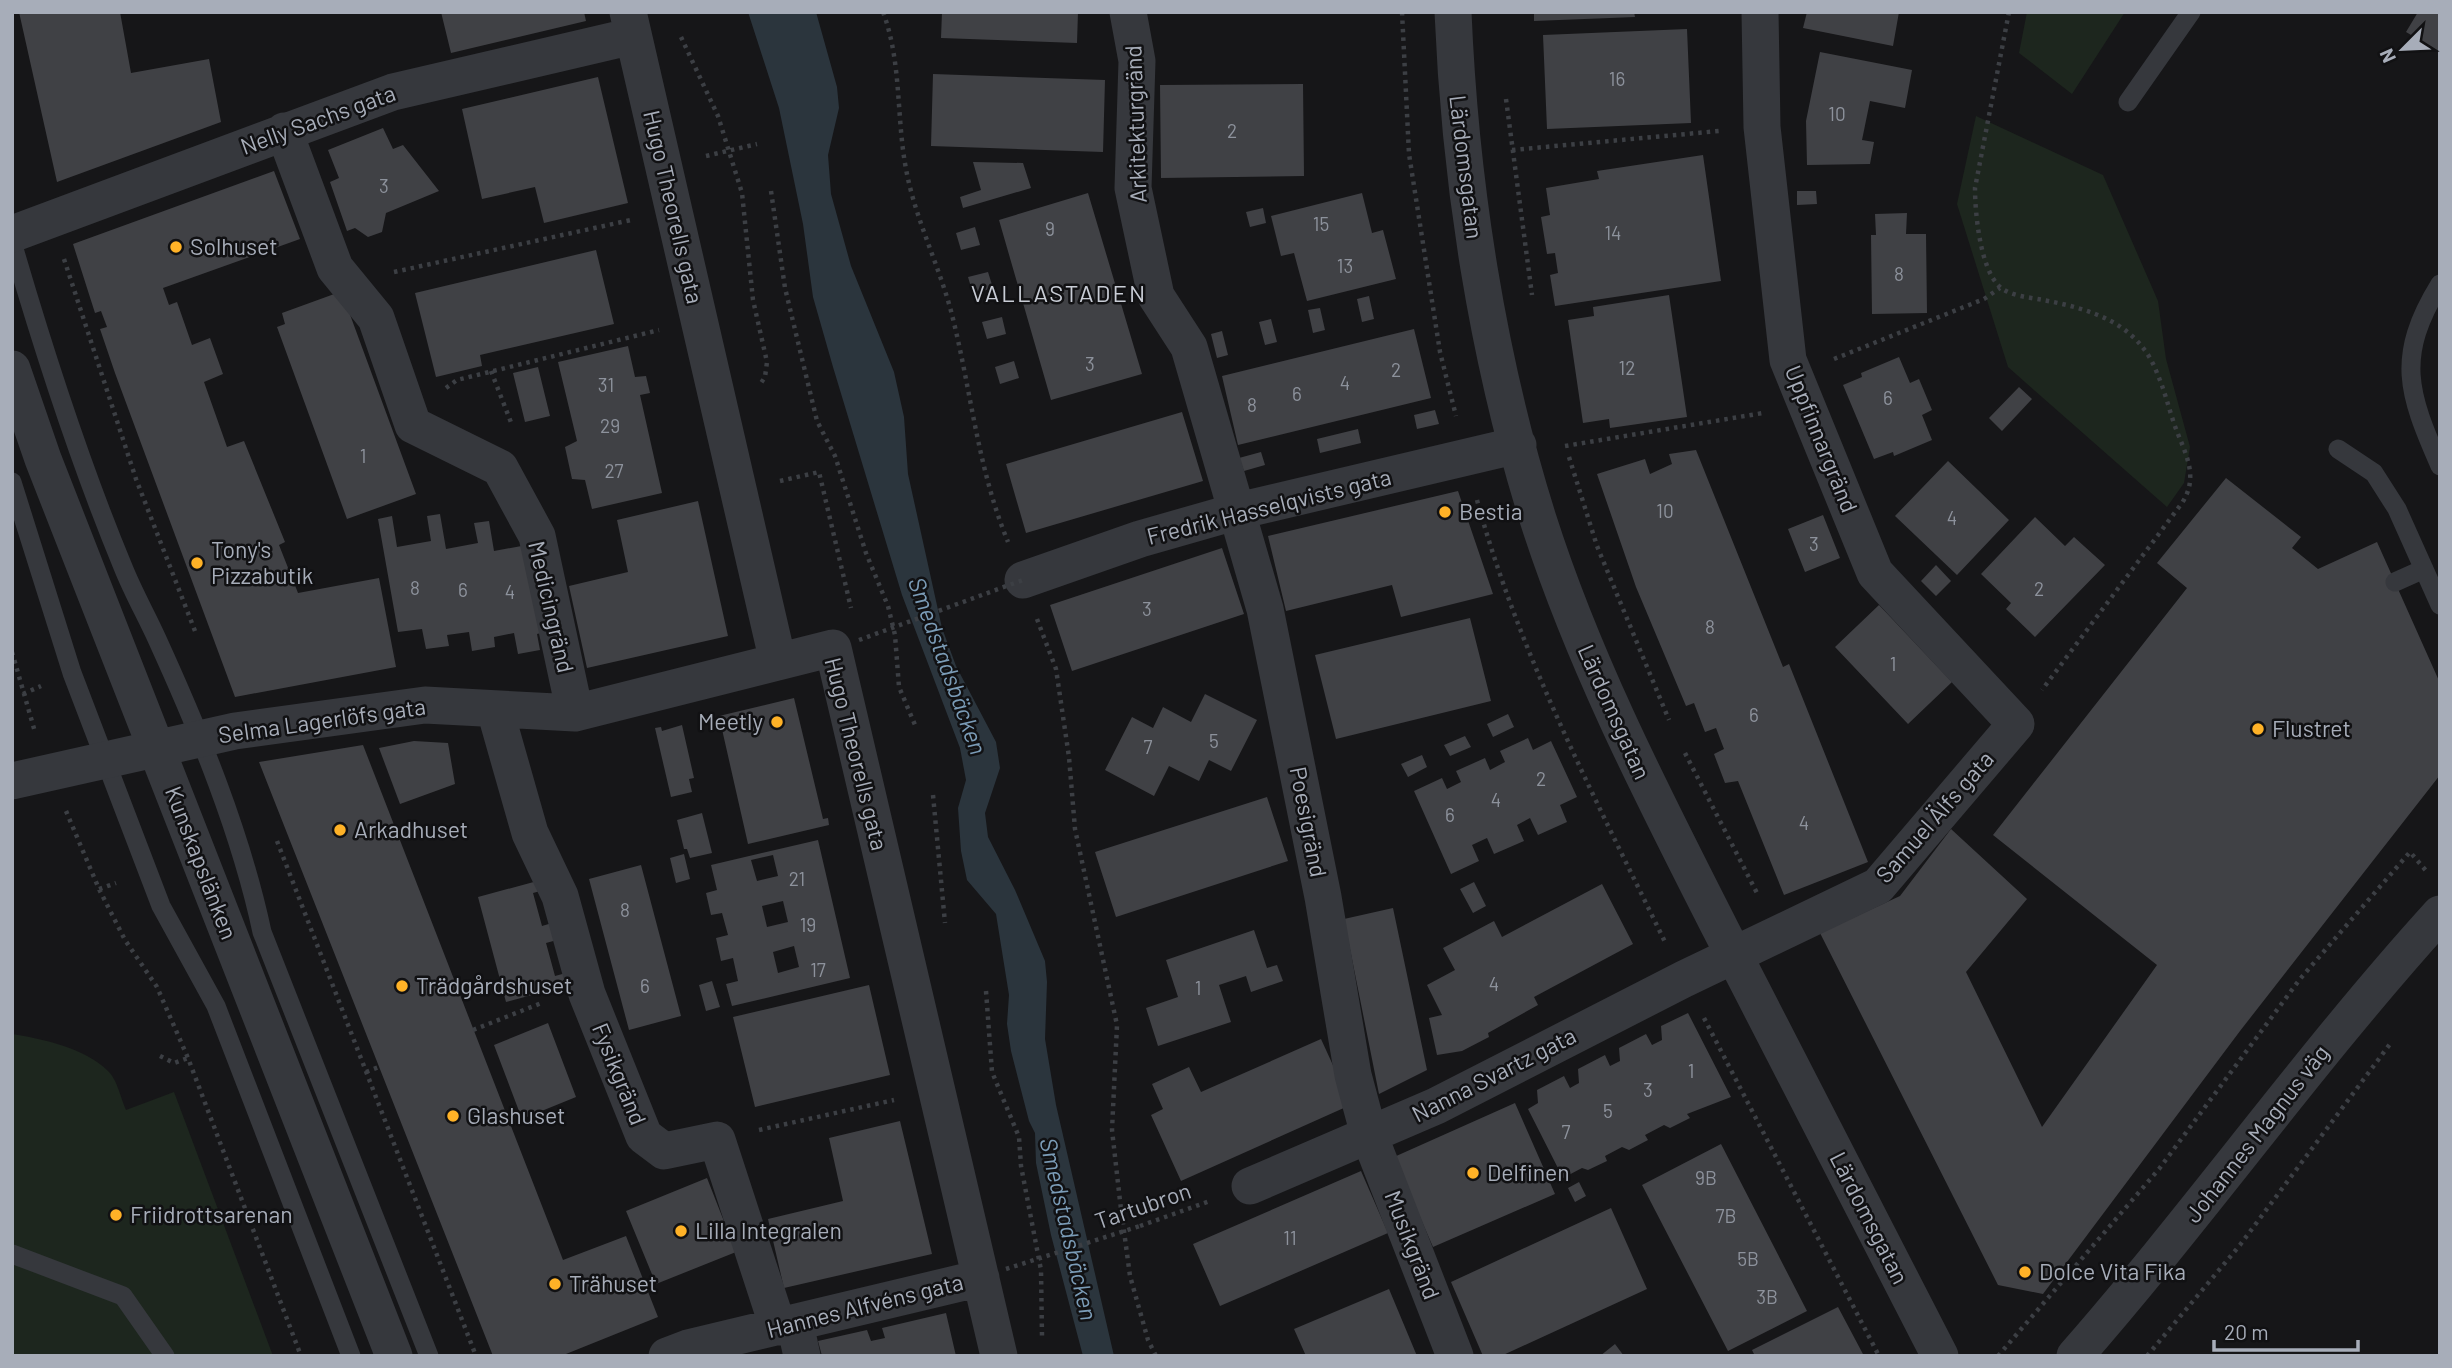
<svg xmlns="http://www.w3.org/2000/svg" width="2452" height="1368" viewBox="0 0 2452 1368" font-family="Barlow,sans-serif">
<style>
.green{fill:#1d261e}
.water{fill:#2b353d}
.building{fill:#404145;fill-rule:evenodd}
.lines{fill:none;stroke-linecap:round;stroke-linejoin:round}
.path{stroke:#3c3f44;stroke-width:4.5;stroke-dasharray:3.5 5;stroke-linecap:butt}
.service{stroke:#36383d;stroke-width:19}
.minor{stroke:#36383d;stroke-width:37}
.path-bridge{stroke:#3c3f44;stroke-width:4.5;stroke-dasharray:3.5 5;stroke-linecap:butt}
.poi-dot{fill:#ffb227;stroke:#111113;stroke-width:2.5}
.labels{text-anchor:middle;stroke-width:5;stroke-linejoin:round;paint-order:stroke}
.number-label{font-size:19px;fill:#8d929c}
.street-label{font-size:23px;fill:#a7adb9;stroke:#111113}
.poi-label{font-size:23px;fill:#a7adb9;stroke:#111113;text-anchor:start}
.neighbourhood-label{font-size:24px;letter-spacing:2px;fill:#c8ccd5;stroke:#111113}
.water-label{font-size:24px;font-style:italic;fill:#7b9cb7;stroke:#111113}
</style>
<rect width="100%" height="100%" fill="#161618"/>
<path class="green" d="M 2027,12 L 2125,12 L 2072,94 L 2019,53 Z
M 1976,116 L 2103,175 L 2158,301 L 2166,359 L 2190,447 L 2184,483 L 2167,507 L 2008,367 L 1957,204 Z
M 12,1034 C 43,1039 85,1048 108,1071 C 117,1079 121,1099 126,1110 L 174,1092 L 273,1356 L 12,1356 Z"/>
<path class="water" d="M 748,12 L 816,12 L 837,87 L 839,108 L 828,155 L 831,194 L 851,266 L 894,372 L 904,417 L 908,474 L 942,628 L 956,666 L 996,742 L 1000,768 L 985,813 L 988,837 L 1015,890 L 1045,961 L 1047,982 L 1045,1039 L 1056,1105 L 1114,1356 L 1083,1356 L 1051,1235 L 1036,1163 L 1035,1133 L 1029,1121 L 1011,1051 L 1007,1024 L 1009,995 L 996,914 L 967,880 L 961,851 L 958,808 L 966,780 L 960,748 L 902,595 L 833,367 L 813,297 L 803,224 L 779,108 Z"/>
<path class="building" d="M 19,12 L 120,12 L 131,73 L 209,59 L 221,122 L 57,182 Z
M 441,12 L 584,12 L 586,21 L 451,53 Z
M 942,12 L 1078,12 L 1077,43 L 941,38 Z
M 1534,12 L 1634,12 L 1635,17 L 1534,21 Z
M 1807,12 L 1899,12 L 1893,46 L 1803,28 Z
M 2418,12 L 2440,12 L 2440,52 L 2406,32 Z
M 1687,29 L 1691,123 L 1547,129 L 1543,35 Z
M 1820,52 L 1912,70 L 1905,108 L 1870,101 L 1862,140 L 1874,142 L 1870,164 L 1807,165 L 1806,121 Z
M 933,74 L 1105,80 L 1103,152 L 931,146 Z
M 598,77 L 628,203 L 544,223 L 535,187 L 482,199 L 462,109 Z
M 1303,84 L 1304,176 L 1161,178 L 1160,85 Z
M 383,128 L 393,149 L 403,145 L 439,191 L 386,213 L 382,232 L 368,237 L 355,228 L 347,231 L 330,182 L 339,178 L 328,150 Z
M 1703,155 L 1721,281 L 1555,306 L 1550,275 L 1558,273 L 1555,253 L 1547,254 L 1541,217 L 1550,215 L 1546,188 L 1599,179 L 1597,171 Z
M 973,162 L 1023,163 L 1031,188 L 963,208 L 960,197 L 981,190 Z
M 274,171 L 300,239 L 163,288 L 169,305 L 177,302 L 192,345 L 210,338 L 223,374 L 204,382 L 227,447 L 244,441 L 285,542 L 279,545 L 298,593 L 379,578 L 396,667 L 235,697 L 115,373 L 100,329 L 107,327 L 101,311 L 95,313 L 73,244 Z
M 1797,191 L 1816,191 L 1817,204 L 1797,205 Z
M 1088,193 L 1142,374 L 1051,400 L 999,220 Z
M 1362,193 L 1372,233 L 1383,230 L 1396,279 L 1307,301 L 1294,253 L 1281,256 L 1271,216 Z
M 1263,208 L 1266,223 L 1250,227 L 1246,212 Z
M 1907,213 L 1906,234 L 1926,234 L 1927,313 L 1872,314 L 1871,235 L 1876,235 L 1875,214 Z
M 975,227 L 980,245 L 961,250 L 956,233 Z
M 596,250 L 614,324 L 480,355 L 482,366 L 436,377 L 415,293 Z
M 988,272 L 993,288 L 973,294 L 968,277 Z
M 337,293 L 345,301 L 416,494 L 347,519 L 277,327 L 285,324 L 282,313 Z
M 1669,295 L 1687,417 L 1610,428 L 1609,419 L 1583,423 L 1568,320 L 1594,316 L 1593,307 Z
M 1369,296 L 1374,319 L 1362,322 L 1357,299 Z
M 1320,308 L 1325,330 L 1313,333 L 1308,310 Z
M 1002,317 L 1006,334 L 987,339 L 982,322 Z
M 1271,319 L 1277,342 L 1265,345 L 1259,322 Z
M 1414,329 L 1431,398 L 1238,445 L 1222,376 Z
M 1222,331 L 1228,355 L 1217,358 L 1211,334 Z
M 628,346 L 635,377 L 646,376 L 650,393 L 640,395 L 662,493 L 592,509 L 585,480 L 572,479 L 565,447 L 577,441 L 558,362 Z
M 1899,357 L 1910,383 L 1919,379 L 1932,410 L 1922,415 L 1932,440 L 1894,456 L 1893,452 L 1874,459 L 1843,385 L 1862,377 L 1861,373 Z
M 1014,361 L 1019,378 L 1000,384 L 995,367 Z
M 538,367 L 550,416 L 525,422 L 513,373 Z
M 2019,387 L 2032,399 L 2002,431 L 1989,418 Z
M 1435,410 L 1439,424 L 1417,429 L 1414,415 Z
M 1182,412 L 1203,481 L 1026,533 L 1006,464 Z
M 1358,429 L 1361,443 L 1320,453 L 1317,439 Z
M 1696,450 L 1783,667 L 1789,664 L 1868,862 L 1784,895 L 1738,781 L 1725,783 L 1714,754 L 1724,749 L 1716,728 L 1705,732 L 1694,703 L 1686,706 L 1636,587 L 1597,474 L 1645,459 L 1650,474 L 1672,464 L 1669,454 Z
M 1261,452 L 1265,465 L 1244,471 L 1239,458 Z
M 1948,461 L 2009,520 L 1957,575 L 1895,516 Z
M 2226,478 L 2301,537 L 2292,548 L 2318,569 L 2377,542 L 2440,683 L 2440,775 L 2240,1031 L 2043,1294 L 1998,1285 L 1820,933 L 1900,896 L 1951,829 L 2027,899 L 1966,972 L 2042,1127 L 2157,965 L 1993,835 L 2187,588 L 2157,563 Z
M 1458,491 L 1493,594 L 1401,617 L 1392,585 L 1286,611 L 1268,536 Z
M 698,501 L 728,636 L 587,668 L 569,586 L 628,572 L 617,520 Z
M 440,514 L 446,549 L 478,543 L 474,523 L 489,521 L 494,551 L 527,545 L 541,633 L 537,634 L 540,650 L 518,654 L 514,633 L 494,637 L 495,647 L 472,651 L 469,632 L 447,635 L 449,646 L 426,649 L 422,629 L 398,632 L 378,519 L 392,516 L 397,547 L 431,541 L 427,516 Z
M 1823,515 L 1840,558 L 1805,572 L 1788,529 Z
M 2035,517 L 2065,546 L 2074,537 L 2105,565 L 2035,637 L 2006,609 L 2011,603 L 1981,574 Z
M 1222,548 L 1244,614 L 1072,671 L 1050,605 Z
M 1936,565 L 1951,581 L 1936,596 L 1921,581 Z
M 1879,605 L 1952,682 L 1908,724 L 1835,647 Z
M 1470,618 L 1491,701 L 1336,739 L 1315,655 Z
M 1205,694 L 1257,720 L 1231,771 L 1209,760 L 1199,781 L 1169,766 L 1154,796 L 1105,770 L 1132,717 L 1153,728 L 1163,707 L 1191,722 Z
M 794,698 L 823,819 L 828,818 L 829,825 L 748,844 L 719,716 Z
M 1508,714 L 1514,727 L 1493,737 L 1487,724 Z
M 682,725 L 694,778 L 689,779 L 692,792 L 671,797 L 655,728 L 661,727 L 662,731 Z
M 1465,736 L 1471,747 L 1450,756 L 1444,745 Z
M 1528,738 L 1533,750 L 1551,741 L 1577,797 L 1560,805 L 1567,822 L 1538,835 L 1530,818 L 1517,825 L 1524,841 L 1494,854 L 1487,838 L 1472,845 L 1479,861 L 1451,874 L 1414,791 L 1442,778 L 1447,789 L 1461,782 L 1456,771 L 1485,758 L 1490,770 L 1505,762 L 1500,751 Z
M 414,741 L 448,743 L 455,784 L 400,804 L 379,748 Z
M 363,745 L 563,1260 L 626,1236 L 658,1317 L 561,1356 L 493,1356 L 259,762 Z
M 1422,755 L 1427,767 L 1408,777 L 1401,764 Z
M 1267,797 L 1288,861 L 1116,917 L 1095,852 Z
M 702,813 L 712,853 L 690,858 L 687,849 L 684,849 L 677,820 Z
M 818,840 L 850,978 L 732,1006 L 726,984 L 738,981 L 733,958 L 721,961 L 716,938 L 728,935 L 722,913 L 711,915 L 706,893 L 717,890 L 711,865 ZM 773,855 L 778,876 L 757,881 L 751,860 ZM 783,901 L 788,922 L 767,927 L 762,906 ZM 794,946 L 799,967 L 778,973 L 773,952 Z
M 684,854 L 690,879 L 676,883 L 670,858 Z
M 641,865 L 681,1016 L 629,1030 L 589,879 Z
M 541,880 L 544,890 L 533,893 L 542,926 L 552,923 L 557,940 L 546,943 L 555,976 L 566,973 L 569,985 L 506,1002 L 478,897 Z
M 1474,882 L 1486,906 L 1473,913 L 1460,889 Z
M 1602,884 L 1633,944 L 1534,997 L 1538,1005 L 1488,1033 L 1489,1037 L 1462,1051 L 1437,1055 L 1429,1018 L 1442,1015 L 1427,985 L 1455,970 L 1443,948 L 1494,921 L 1502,937 Z
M 1393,908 L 1427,1070 L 1379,1094 L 1344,919 Z
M 1254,930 L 1267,968 L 1277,965 L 1283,981 L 1251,992 L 1246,976 L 1219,985 L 1231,1022 L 1158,1046 L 1146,1008 L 1178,997 L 1166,960 Z
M 712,981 L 720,1007 L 706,1011 L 699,985 Z
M 869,985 L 890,1075 L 755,1107 L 733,1017 Z
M 1688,1013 L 1731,1097 L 1687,1114 L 1690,1118 L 1670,1128 L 1664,1125 L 1645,1135 L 1648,1140 L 1629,1150 L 1622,1147 L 1605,1156 L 1607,1161 L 1588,1170 L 1582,1168 L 1563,1178 L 1528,1109 L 1538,1103 L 1537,1090 L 1564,1076 L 1570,1088 L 1579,1083 L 1578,1069 L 1605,1055 L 1610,1066 L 1620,1061 L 1619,1048 L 1646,1034 L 1652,1045 L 1662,1040 L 1661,1026 Z
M 548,1023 L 576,1097 L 522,1119 L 494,1045 Z
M 1321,1039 L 1342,1085 L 1346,1107 L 1181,1181 L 1151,1115 L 1163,1109 L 1152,1084 L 1189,1067 L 1201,1092 Z
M 1515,1103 L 1555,1194 L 1433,1247 L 1394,1157 Z
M 900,1121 L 932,1254 L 784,1288 L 768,1219 L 843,1201 L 829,1138 Z
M 1721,1144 L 1807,1311 L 1728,1351 L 1642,1185 Z
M 1361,1171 L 1388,1233 L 1220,1306 L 1193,1244 Z
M 707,1178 L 736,1252 L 656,1284 L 626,1211 Z
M 1579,1182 L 1586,1196 L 1575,1202 L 1568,1188 Z
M 1611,1208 L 1647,1289 L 1501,1356 L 1483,1356 L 1451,1282 Z
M 1389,1289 L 1417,1356 L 1306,1356 L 1294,1329 Z
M 1838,1307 L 1864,1356 L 1755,1356 L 1752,1350 Z
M 946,1313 L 956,1356 L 822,1356 L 818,1341 L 867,1330 L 871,1341 L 885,1338 L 882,1328 Z
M 1615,1344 L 1624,1356 L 1600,1356 Z"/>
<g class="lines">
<path class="path" d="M 883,12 C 902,63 896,116 906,169 C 915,218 938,263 951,311 C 971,388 977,467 1008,542
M 1402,12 L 1409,154 L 1440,352 L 1456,416
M 2009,12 L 1975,188 C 1975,213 1980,266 1998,285 C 2008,296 2028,297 2043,300 C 2091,309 2138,323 2157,373 C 2165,391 2169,410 2176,429 C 2186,455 2199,477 2182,503 L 2042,690
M 681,37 L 718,116 L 742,193 L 753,300 L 767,362 L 765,377 L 759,386
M 1506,99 L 1532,295
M 1512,150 L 1719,131
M 706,156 L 757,144
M 771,191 L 785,288 L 817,421 L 835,456 L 866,553 L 888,606 L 895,635 L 899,687 L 915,725
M 64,259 L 136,479 L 195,631
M 394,272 L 631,220
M 1834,359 L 1984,299 L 2000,288
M 491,371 L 512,425
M 446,388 L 457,380 L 659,330
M 1565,446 L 1763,413
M 1569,457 L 1597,546 L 1669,720
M 780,481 L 819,472 L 851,608
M 1477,500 C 1519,654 1595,798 1665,942
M 1037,619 L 1056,669 L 1069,757 L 1075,829 L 1117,1025 L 1112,1130 L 1120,1201 L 1130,1276 L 1148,1340 L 1156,1356
M 12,652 L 35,732
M 23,694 L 41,686
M 1685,753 L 1758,895
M 933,795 L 945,923
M 66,811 L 99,889 L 125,940 L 157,987 L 188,1058 L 301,1356
M 277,841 L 476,1356
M 99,889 L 116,883
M 986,991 L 992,1072 L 1019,1137 L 1021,1166 L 1041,1270 L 1042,1336
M 1704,1018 L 1879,1356
M 473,1030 L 544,1002
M 160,1056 L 174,1063 L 188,1058
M 366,1072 L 379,1067
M 759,1130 L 894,1100
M 1140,1226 L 1210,1201
M 1998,1356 L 2159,1169 L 2300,979 L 2410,852 L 2428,873
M 2147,1356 L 2240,1245 L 2390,1044"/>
<path class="service" d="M 2128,102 L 2191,12
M 12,242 C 44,352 79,461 123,567 C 133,592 146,615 157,639 C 199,731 241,833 262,932 L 429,1356
M 2440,284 C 2395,357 2408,393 2440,466
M 2338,449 L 2374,473 L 2397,509 L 2440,605
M 12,482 L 72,673 L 161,906 L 216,1006 L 351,1356
M 2395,582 L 2424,569
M 12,1254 L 123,1296 L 165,1356"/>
<path class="minor" d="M 628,12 L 778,662
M 1128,12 L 1137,61 L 1133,188 L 1156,296 L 1189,347 L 1265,609 L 1323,897 L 1353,1075 L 1369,1135 L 1455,1356
M 1453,12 C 1460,181 1487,357 1538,519 C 1584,663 1653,796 1721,930 C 1794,1072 1867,1214 1940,1356
M 284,131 L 335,268 L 376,318 L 413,425 L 500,468 L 537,536 L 575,713
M 12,234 L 393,92 L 633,36
M 12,369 L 43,459 L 394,1356
M 1023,580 L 1140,539 L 1238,511 L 1518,445
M 495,710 L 530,833 L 560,896 L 587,994 L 644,1136 L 664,1151 L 717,1140 L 778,1327
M 12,781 L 235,731 L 425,705 L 575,713 L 833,648 L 999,1356
M 1250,1186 L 1436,1106 L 1684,979 L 1878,886 L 2016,724 L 1875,573 L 1788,360 L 1762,127 L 1760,12
M 795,1324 L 802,1356
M 667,1356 L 688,1348 L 981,1278
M 2075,1356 C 2201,1212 2311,1056 2440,914"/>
<path class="path-bridge" d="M 859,640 L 1023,580
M 1006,1269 L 1140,1226"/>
</g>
<g class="poi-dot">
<circle cx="176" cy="247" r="7"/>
<circle cx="1445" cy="512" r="7"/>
<circle cx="197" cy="563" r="7"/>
<circle cx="777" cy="722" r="7"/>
<circle cx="2258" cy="729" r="7"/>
<circle cx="340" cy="830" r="7"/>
<circle cx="402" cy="986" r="7"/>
<circle cx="453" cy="1116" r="7"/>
<circle cx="1473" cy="1173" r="7"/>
<circle cx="116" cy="1215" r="7"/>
<circle cx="681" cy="1231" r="7"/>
<circle cx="2025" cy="1272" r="7"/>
<circle cx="555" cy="1284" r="7"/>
</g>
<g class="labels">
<g class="number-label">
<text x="1617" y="86">16</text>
<text x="1837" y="121">10</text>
<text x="1232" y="138">2</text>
<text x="384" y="193">3</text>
<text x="1321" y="231">15</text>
<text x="1050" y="236">9</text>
<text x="1613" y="240">14</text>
<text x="1345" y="273">13</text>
<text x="1899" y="281">8</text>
<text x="1090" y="371">3</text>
<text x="1627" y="375">12</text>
<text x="1396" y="377">2</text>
<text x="1345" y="390">4</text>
<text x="606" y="392">31</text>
<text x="1297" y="401">6</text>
<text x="1888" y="405">6</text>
<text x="1252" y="412">8</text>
<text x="610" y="433">29</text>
<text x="363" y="463">1</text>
<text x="614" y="478">27</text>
<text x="1665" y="518">10</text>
<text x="1952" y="525">4</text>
<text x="1814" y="551">3</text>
<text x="415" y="595">8</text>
<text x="2039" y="596">2</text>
<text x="463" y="597">6</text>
<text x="510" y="599">4</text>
<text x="1147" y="616">3</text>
<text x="1710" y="634">8</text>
<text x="1893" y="671">1</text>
<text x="1754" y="722">6</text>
<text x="1214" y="748">5</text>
<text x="1148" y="754">7</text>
<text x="1541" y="786">2</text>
<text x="1496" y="807">4</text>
<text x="1450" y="822">6</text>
<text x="1804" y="830">4</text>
<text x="797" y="886">21</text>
<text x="625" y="917">8</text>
<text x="808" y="932">19</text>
<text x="818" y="977">17</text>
<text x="1494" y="991">4</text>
<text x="645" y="993">6</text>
<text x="1198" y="995">1</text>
<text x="1691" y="1078">1</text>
<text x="1648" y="1097">3</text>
<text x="1608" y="1118">5</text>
<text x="1566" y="1139">7</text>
<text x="1706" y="1185">9B</text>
<text x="1726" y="1223">7B</text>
<text x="1290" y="1245">11</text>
<text x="1748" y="1266">5B</text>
<text x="1767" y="1304">3B</text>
</g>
<g class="street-label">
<text transform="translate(318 120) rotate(-20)" y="8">Nelly Sachs gata</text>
<text transform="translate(1136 124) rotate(-92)" y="8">Arkitekturgränd</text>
<text transform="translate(1466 167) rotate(83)" y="8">Lärdomsgatan</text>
<text transform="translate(673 207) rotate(77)" y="8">Hugo Theorells gata</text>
<text transform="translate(1821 439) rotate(68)" y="8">Uppfinnargränd</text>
<text transform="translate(1269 507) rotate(-14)" y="8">Fredrik Hasselqvists gata</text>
<text transform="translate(551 607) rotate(77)" y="8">Medicingränd</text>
<text transform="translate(1614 712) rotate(66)" y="8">Lärdomsgatan</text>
<text transform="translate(322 721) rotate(-8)" y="8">Selma Lagerlöfs gata</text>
<text transform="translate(856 754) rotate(76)" y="8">Hugo Theorells gata</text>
<text transform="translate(1935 817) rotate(-49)" y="8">Samuel Älfs gata</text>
<text transform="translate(1308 822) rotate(79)" y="8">Poesigränd</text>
<text transform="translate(201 863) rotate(69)" y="8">Kunskapslänken</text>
<text transform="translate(619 1074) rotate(68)" y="8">Fysikgränd</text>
<text transform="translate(1494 1075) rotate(-27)" y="8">Nanna Svartz gata</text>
<text transform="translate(2257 1134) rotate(-52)" y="8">Johannes Magnus väg</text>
<text transform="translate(1143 1206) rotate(-19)" y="8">Tartubron</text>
<text transform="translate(1869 1218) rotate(63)" y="8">Lärdomsgatan</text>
<text transform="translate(1412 1245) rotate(69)" y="8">Musikgränd</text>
<text transform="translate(865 1306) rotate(-14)" y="8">Hannes Alfvéns gata</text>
</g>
<g class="poi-label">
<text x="190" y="255">Solhuset</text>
<text x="1459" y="520">Bestia</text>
<text x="211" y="558">Tony's<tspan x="211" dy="26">Pizzabutik</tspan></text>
<text x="763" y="730" text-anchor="end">Meetly</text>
<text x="2272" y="737">Flustret</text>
<text x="354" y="838">Arkadhuset</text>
<text x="416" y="994">Trädgårdshuset</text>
<text x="467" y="1124">Glashuset</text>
<text x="1487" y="1181">Delfinen</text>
<text x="130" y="1223">Friidrottsarenan</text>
<text x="695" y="1239">Lilla Integralen</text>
<text x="2039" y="1280">Dolce Vita Fika</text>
<text x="569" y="1292">Trähuset</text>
</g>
<g class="neighbourhood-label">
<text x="1059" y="302">VALLASTADEN</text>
</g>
<g class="water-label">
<text transform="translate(947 666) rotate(70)" y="8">Smedstadsbäcken</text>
<text transform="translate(1068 1229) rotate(77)" y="8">Smedstadsbäcken</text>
</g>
</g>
<rect width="2452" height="1368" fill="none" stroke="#a7adb9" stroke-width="28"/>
<g transform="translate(2403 49) rotate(246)" stroke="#111113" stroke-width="5" paint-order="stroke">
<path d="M0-5L12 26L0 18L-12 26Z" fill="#a7adb9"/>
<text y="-10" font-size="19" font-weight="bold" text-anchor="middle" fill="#a7adb9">N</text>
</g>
<path d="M2214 1340v10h144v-10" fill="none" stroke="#a7adb9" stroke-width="3.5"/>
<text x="2224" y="1340" font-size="21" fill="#a7adb9" stroke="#111113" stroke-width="5" paint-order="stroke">20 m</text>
</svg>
